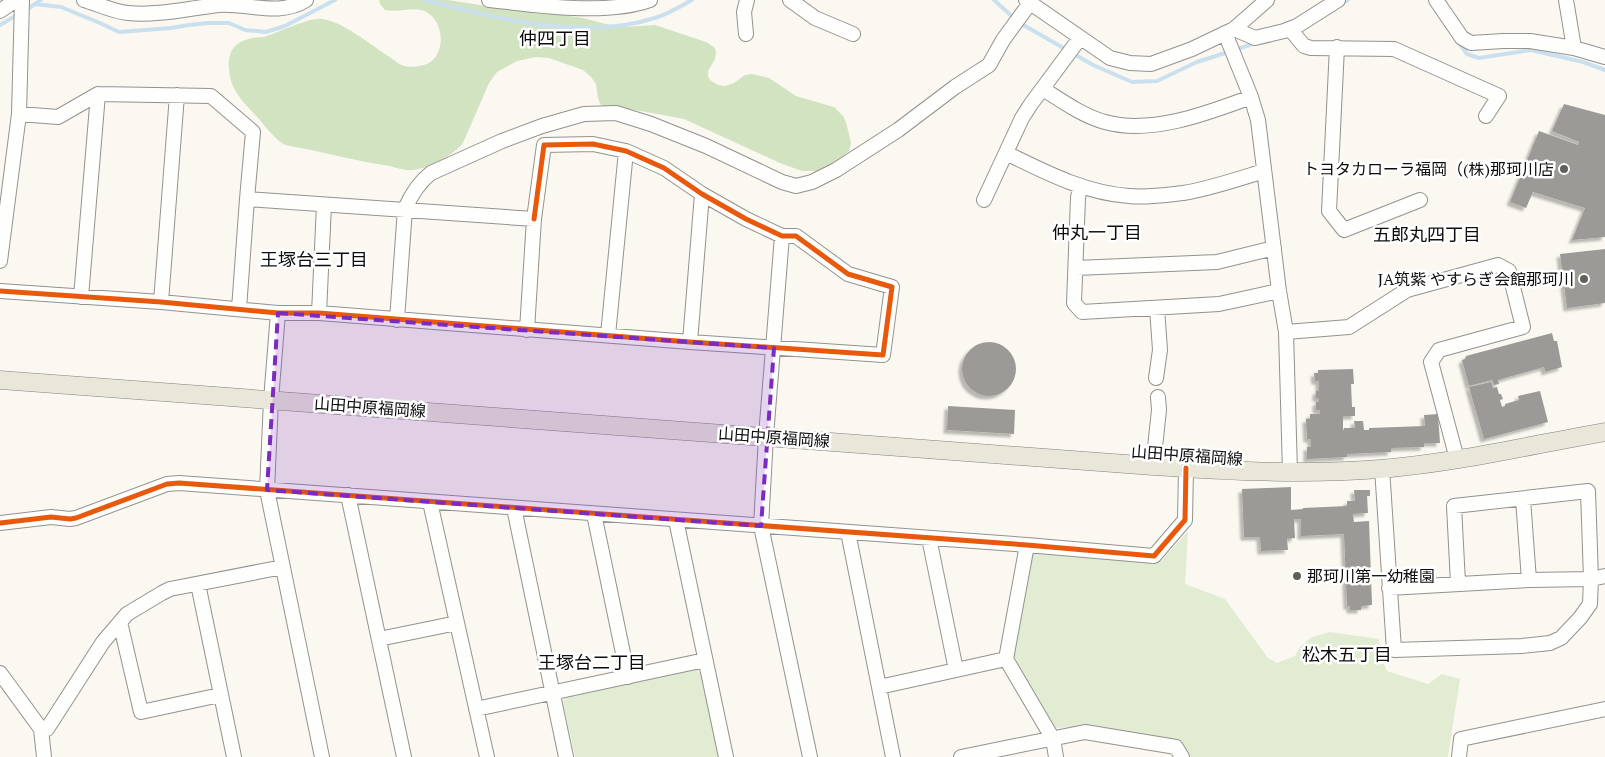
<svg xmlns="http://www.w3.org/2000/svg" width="1605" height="757" viewBox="0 0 1605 757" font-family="'PT Serif','Noto Sans JP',serif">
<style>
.green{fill:#e1ecd2}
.forest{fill:#d1e3c1}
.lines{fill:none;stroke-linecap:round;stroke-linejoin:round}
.stream{stroke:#cbe0ef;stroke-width:4}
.building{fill:#9c9a96;filter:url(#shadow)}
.minor-casing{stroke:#93928f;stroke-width:16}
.major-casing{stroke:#80807c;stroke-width:19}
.minor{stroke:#fefefd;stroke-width:14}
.major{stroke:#e9e7da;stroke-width:18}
.cycleway-casing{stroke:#fff;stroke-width:8}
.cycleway{stroke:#e8590c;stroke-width:5}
.marked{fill:#7b2cbf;fill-opacity:0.2;stroke:#7b2cbf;stroke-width:4;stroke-dasharray:10 6;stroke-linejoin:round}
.poi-dot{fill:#5f5f5c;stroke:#fff;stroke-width:2}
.labels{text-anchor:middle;stroke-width:5;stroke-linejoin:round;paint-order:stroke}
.poi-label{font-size:16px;fill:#0c0c0c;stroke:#fff;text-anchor:end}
.street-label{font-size:16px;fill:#0c0c0c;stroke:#fff}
.neighbourhood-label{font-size:18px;fill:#0c0c0c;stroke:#fff}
</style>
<defs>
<filter id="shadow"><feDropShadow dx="-3.5" dy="3.5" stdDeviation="1" flood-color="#0004"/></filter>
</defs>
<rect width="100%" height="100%" fill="#faf8f0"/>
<path class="green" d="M 1188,531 L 1185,584 L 1225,599 L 1268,658 L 1277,663 L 1295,656 L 1300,647 L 1312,637 L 1330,632 L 1379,639 L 1380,655 L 1387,671 L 1428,684 L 1442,674 L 1460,679 L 1448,757 L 1186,757 L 1186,751 L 1177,740 L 1092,726 L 1054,728 L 1012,662 L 1030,552 L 1161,561 Z
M 695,668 L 702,674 L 719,757 L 575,757 L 563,702 L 565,696 Z"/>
<path class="forest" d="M 379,0 L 448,0 L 518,11 L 551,13 L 583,18 L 606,24 L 625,27 L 655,25 L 706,42 L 715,48 L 716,53 L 715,59 L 708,71 L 708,76 L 710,80 L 718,85 L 725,86 L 734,83 L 745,75 L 752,74 L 769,78 L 796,96 L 834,107 L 843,116 L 846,122 L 851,143 L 849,151 L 829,168 L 820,171 L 802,171 L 780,163 L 684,119 L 630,109 L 604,107 L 600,104 L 598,98 L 596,84 L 591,77 L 583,70 L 549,58 L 536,57 L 517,61 L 497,72 L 489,83 L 463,143 C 452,156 430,168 413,170 C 406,171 397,168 390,166 C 355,161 320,151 285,145 L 279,141 C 271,134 265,126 258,118 C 243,101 231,92 229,69 C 228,62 229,56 232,50 C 238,40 253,37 264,37 C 278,33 309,17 322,19 C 342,21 371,45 388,56 C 393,59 399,65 405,66 C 412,68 421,66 427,64 C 434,61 439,53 440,46 C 442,38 440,30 437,23 C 423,0 406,14 385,10 L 380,4 Z"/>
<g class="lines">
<path class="stream" d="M 425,0 C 496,18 585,42 658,17 C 670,13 681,6 692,0
M 994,0 L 1015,19
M 35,4 L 61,7 L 100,23 L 119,32 L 171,28 L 189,25 L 208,23 L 229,23 L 245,30 L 266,32 L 285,26 L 335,0
M 1341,4 L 1348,0
M 26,10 L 41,0
M 1020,23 L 1093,65 L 1132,82 L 1157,81 L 1197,62 L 1256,43
M 0,25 L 17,15
M 1458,41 L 1467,54 L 1479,58 L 1531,50 L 1583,62 L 1605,70"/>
</g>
<path class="building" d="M 1564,104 L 1605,115 L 1605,237 L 1572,240 L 1585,208 L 1533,192 L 1526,208 L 1510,202 L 1539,131 L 1578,145 L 1579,142 L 1552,131 Z
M 1605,249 L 1605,303 L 1567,308 L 1560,254 Z
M 1552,333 L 1554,341 L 1557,341 L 1562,367 L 1545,372 L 1544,367 L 1498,380 L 1499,384 L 1494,385 L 1492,380 L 1469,386 L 1462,360 L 1465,359 L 1466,356 Z
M962 369a27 27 0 1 1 54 0a27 27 0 1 1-54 0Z
M 1353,369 L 1354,384 L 1351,384 L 1352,407 L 1355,407 L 1355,416 L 1343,416 L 1343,431 L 1344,428 L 1355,428 L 1354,421 L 1363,421 L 1364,430 L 1369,430 L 1369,428 L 1425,426 L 1424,415 L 1438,414 L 1440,443 L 1424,443 L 1424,447 L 1391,448 L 1391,452 L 1347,454 L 1347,457 L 1307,459 L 1307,447 L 1311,447 L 1311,439 L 1307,439 L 1306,419 L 1310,419 L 1310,414 L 1320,414 L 1320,410 L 1316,410 L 1316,402 L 1319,402 L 1319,398 L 1316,398 L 1316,391 L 1319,391 L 1319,381 L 1315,381 L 1314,373 L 1318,373 L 1318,370 Z
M 1491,382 L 1493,388 L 1497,387 L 1499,394 L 1501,394 L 1503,399 L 1500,400 L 1502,407 L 1505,406 L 1505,404 L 1519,400 L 1518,396 L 1540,391 L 1548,422 L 1484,439 L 1469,387 Z
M 948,406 L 1015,410 L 1014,434 L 947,430 Z
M 1291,487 L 1291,510 L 1303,509 L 1303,508 L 1347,506 L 1347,501 L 1355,501 L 1354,490 L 1370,490 L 1370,496 L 1367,496 L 1368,513 L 1353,514 L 1354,522 L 1369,521 L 1372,605 L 1361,606 L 1361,610 L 1350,610 L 1350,606 L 1347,606 L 1344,534 L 1301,536 L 1301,519 L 1294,519 L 1295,538 L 1287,539 L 1288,550 L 1261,551 L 1260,537 L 1244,537 L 1242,489 Z"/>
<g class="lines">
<defs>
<path id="minor" d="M 84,0 C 98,4 114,12 128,13 C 159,16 189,8 219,5 C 248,3 279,17 306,0
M 489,0 C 535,5 606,16 650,0
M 790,0 L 815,18 L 853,34
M 1026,0 L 1110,58 L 1130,63 L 1151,64 L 1192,49 L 1234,29 L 1267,0
M 1436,0 L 1462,38 L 1471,43 L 1503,41 L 1530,41 L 1574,48 L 1605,57
M 1566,0 L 1574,48
M 0,11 L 16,0
M 1234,29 L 1255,38 L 1284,31 L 1297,26 L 1338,0
M 1290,29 L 1304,46 L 1311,48 L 1394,49 L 1499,96 L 1486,116
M 1225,33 L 1251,97 L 1258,120 L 1279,291 L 1286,332 L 1290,472
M 746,34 L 744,12 L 747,0
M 1337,47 L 1329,211 L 1344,230 L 1420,200
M 1043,89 C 1062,101 1083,116 1105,122 C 1151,135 1208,113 1251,97
M 19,114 L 58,117 L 98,94 L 211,96 L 253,132 L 247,199 L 534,219 L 527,330
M 1006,153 C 1045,172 1085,193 1129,196 C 1146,198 1166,195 1183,193 C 1209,189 1238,179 1264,171
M 1080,186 L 1078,198 L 1074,303 L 1082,312 L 1219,304 L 1279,291
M 984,200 L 1022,118 L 1031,104 L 1080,38
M 782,236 L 766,436 L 761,526 L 810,757
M 0,261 L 19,114 L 22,0
M 1076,268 L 1217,262 L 1274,248
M 0,291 L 161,302 L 278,313 L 319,313 L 690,342 L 883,355 L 892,287 L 848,274 L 796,236 L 782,236 L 746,219 L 702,194 L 664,168 L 626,151 L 593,144 L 544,145 L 534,219
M 81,297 L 98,94
M 161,302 L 177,95
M 239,309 L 247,199
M 278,313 L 271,400 L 267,490 L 322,757
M 319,313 L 324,205
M 397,320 L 405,209 C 411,195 418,183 431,173 L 502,141 L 542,126 L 584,114 L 616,113 L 651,124 L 706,146 L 782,182 L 796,186 L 812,182 L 836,170 L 898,130 L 955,87 L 989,65 L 1003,40 L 1030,3
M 1286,332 L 1349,327 L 1407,290 L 1498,265 L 1509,271 L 1523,327 L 1439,350 L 1431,362 L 1457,459
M 608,335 L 626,151
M 690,342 L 702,194
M 1156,378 L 1160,350 L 1157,308
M 1153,466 L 1159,410 L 1158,397
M 1382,468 L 1394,650 L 1522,646 L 1550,643 L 1561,638 L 1580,618 L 1590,604 L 1591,579 L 1605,576
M 348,495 L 404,757
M 1523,499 L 1529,580
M 430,502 L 487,757
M 514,508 L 566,757
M 594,514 L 628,677
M 676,520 L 726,757
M 0,523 L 51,517 L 70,519 L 76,518 L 167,484 L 179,483 L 1027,545 L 1154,556 L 1185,520 L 1186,468
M 848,532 L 893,757
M 929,538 L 956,670
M 198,584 L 234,757
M 1389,588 L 1529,580 L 1591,579 L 1588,491 L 1454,506 L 1458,583
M 120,622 L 141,712 L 220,695
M 379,639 L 457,623
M 1006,659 L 1053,739 L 1056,757
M 0,673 L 41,729 L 44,757
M 879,687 L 1006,659 L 1027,545
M 476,709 L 705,660
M 41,729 L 47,729 L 103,642 L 127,614 L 162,593 L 170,589 L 283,567
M 961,757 L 1085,732 L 1176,747 L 1182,757
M 1459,757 L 1461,739 L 1605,709"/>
<path id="major" d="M 0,380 L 1153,466 C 1228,471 1304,475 1380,469 C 1456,463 1530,445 1605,432"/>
</defs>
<use href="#minor" class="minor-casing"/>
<use href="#major" class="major-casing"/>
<use href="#minor" class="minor"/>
<use href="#major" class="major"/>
<defs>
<path id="cycleway" d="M 0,291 L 161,302 L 278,313 L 319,313 L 690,342 L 883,355 L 892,287 L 848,274 L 796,236 L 782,236 L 746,219 L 702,194 L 664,168 L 626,151 L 593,144 L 544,145 L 534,219
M 0,523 L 51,517 L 70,519 L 76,518 L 167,484 L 179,483 L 1027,545 L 1154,556 L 1185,520 L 1186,468"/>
</defs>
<use href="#cycleway" class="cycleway-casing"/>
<use href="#cycleway" class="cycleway"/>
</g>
<path class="marked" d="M 278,313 L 774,348 L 761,526 L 267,490 Z"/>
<g class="poi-dot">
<circle cx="1564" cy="169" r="5"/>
<circle cx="1584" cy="279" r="5"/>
<circle cx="1297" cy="576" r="5"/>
</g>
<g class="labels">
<g class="poi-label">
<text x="1554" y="175">トヨタカローラ福岡（(株)那珂川店</text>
<text x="1574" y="285">JA筑紫 やすらぎ会館那珂川</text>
<text x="1307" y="582" text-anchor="start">那珂川第一幼稚園</text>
</g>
<g class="street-label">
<text transform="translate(370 407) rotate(4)" y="6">山田中原福岡線</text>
<text transform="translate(774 437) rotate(4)" y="6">山田中原福岡線</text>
<text transform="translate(1187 455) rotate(4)" y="6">山田中原福岡線</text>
</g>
<g class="neighbourhood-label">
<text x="555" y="45">仲四丁目</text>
<text x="1097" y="239">仲丸一丁目</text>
<text x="1427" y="241">五郎丸四丁目</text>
<text x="314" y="266">王塚台三丁目</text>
<text x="1347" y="661">松木五丁目</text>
<text x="592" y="669">王塚台二丁目</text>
</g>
</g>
</svg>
